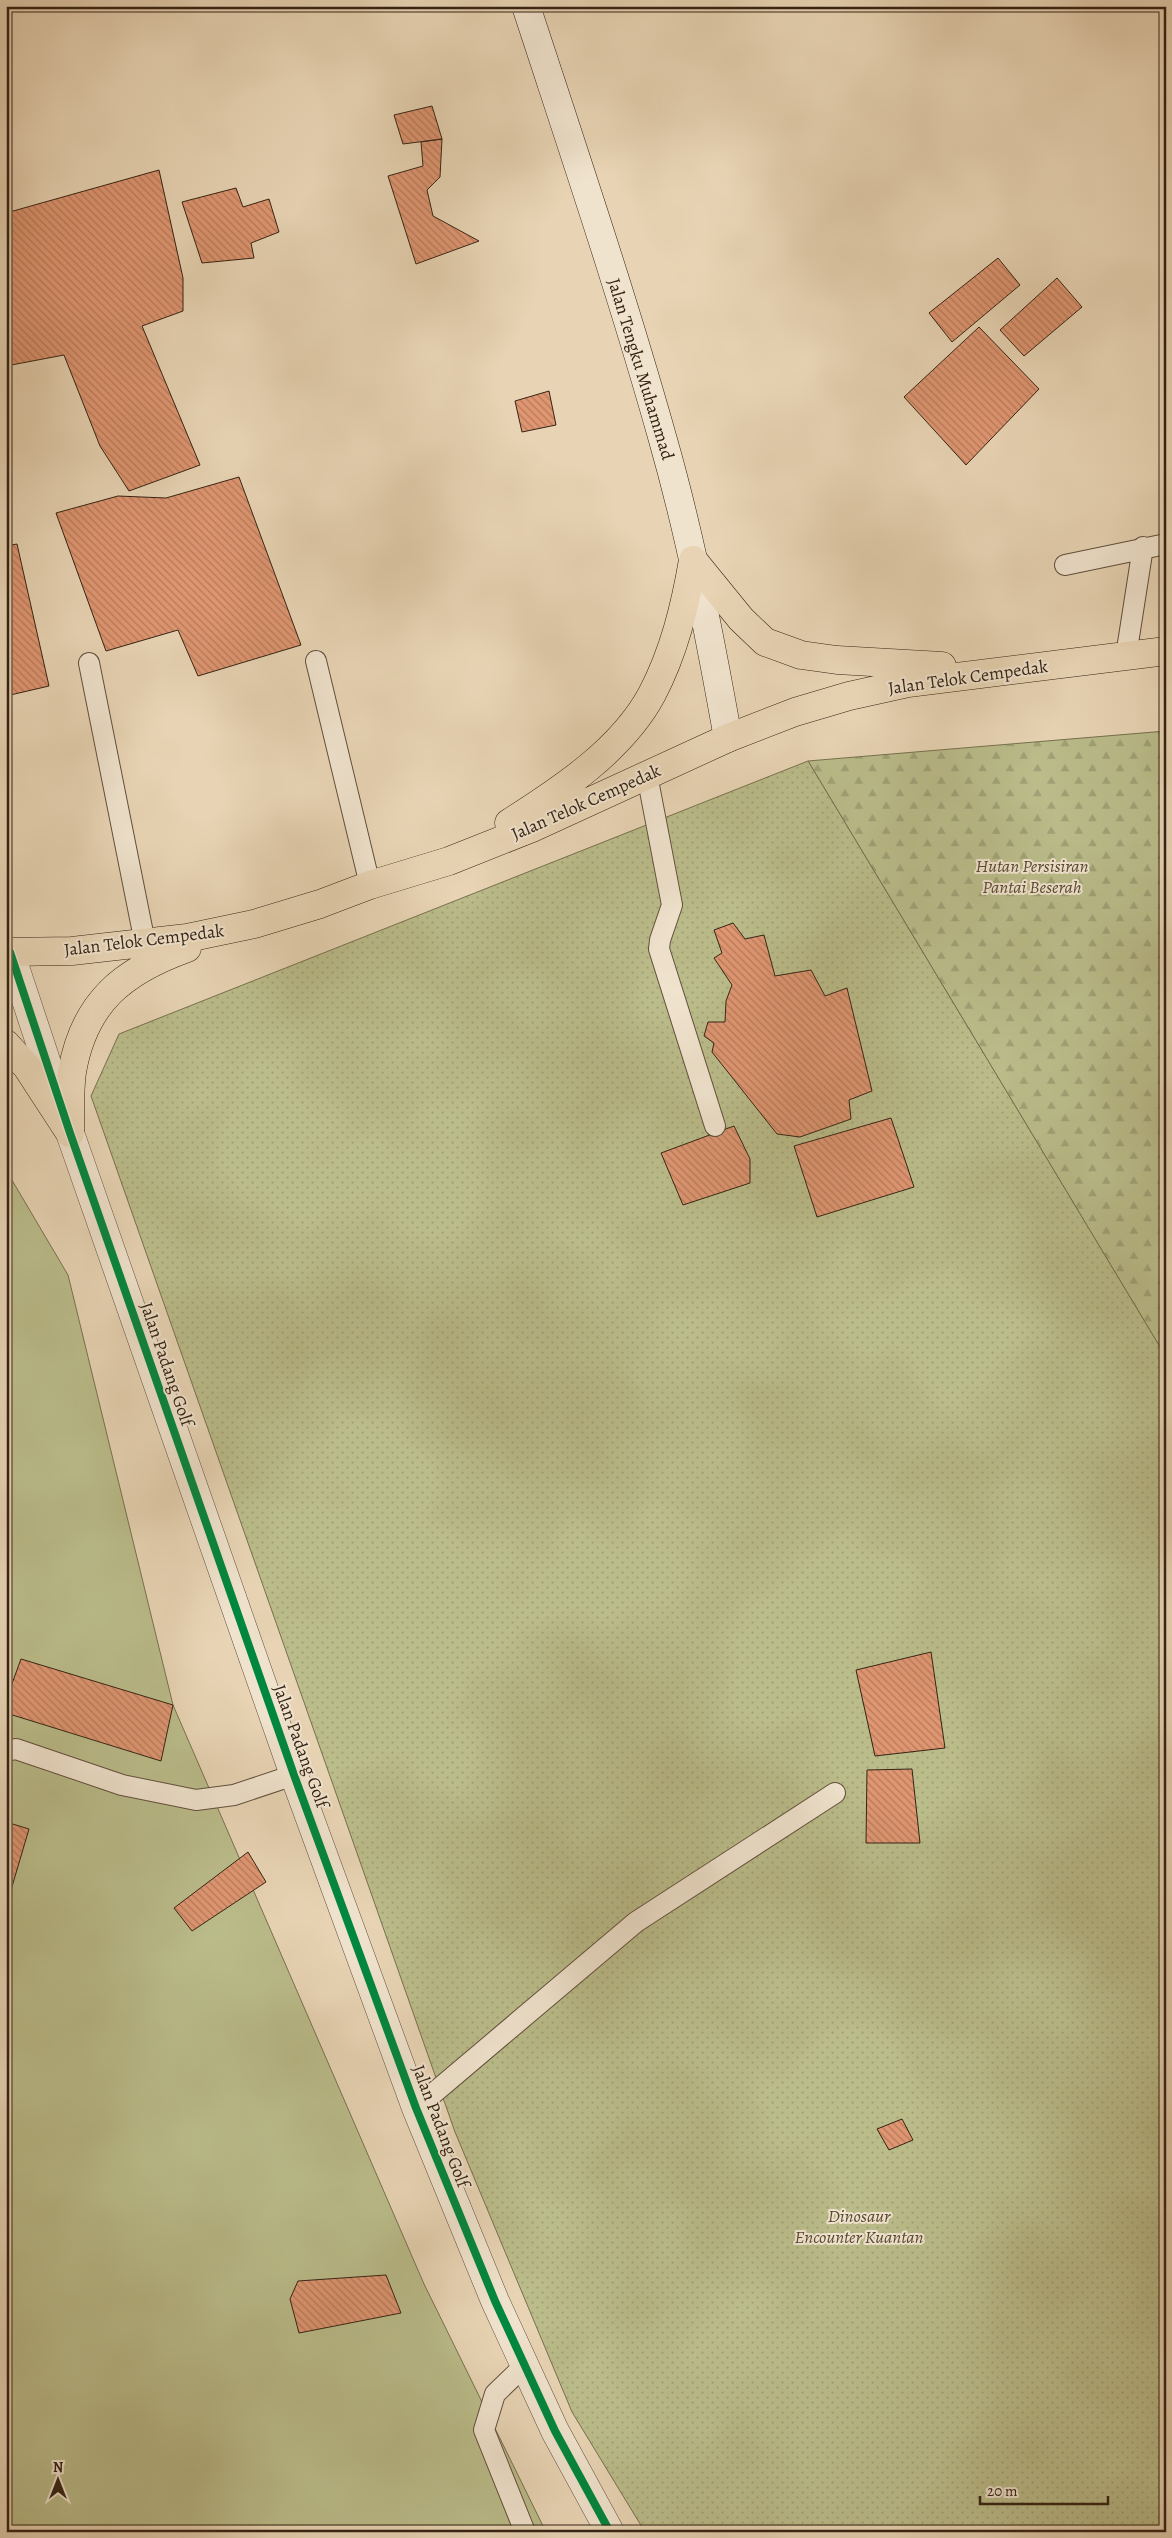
<svg xmlns="http://www.w3.org/2000/svg" width="1172" height="2538" viewBox="0 0 1172 2538" font-family="Alegreya,serif">
<style>
.green{fill:#babc8a;stroke:#77704f}
.forest{fill:url(#forest-firs);stroke:#77704f}
.park{fill:url(#park-dots);stroke:#77704f}
.building{fill:url(#building-back-hatch);stroke:#342314}
.lines{fill:none;stroke-linecap:round;stroke-linejoin:round}
.lane-casing{stroke:#614f3c;stroke-width:22}
.street-casing{stroke:#614f3c;stroke-width:29}
.secondary-casing{stroke:#342314;stroke-width:29}
.primary-casing{stroke:#342314;stroke-width:29}
.lane{stroke:#f0e3ce;stroke-width:20}
.street{stroke:#f0e3ce;stroke-width:28}
.secondary{stroke:#f0e3ce;stroke-width:28}
.primary{stroke:#e8d4b4;stroke-width:28}
.cycleway-casing{stroke:#f0e3ce;stroke-width:11}
.cycleway{stroke:#00873e;stroke-width:8}
.labels{text-anchor:middle;stroke-width:4;stroke-linejoin:round;paint-order:stroke}
.street-label{font-size:18px;fill:#342314;stroke:#f0e3ce}
.park-label{font-size:18px;font-style:italic;fill:#564932;stroke:#f0e3ce}
</style>
<defs>
<pattern id="forest-firs" width="22" height="20" patternUnits="userSpaceOnUse" patternTransform="scale(1.25)"><rect width="22" height="20" fill="#babc8a"/><path d="M5 1l3.5 6h-7zM16 11l3.5 6h-7z" fill="#a0a176"/></pattern>
<pattern id="park-dots" width="8" height="8" patternUnits="userSpaceOnUse" patternTransform="scale(1.25)"><rect width="8" height="8" fill="#babc8a"/><path d="M2 2h.1M6 6h.1" fill="none" stroke="#a0a176" stroke-width="1.8" stroke-linecap="round"/></pattern>
<pattern id="building-back-hatch" width="6" height="6" patternUnits="userSpaceOnUse" patternTransform="scale(1.25)"><rect width="6" height="6" fill="#df9671"/><path d="M-1 5l2 2M0 0l6 6M5-1l2 2" fill="none" stroke="#b67a5c"/></pattern>
</defs>
<rect width="100%" height="100%" fill="#e8d4b4"/>
<filter id="stains"><feTurbulence type="fractalNoise" baseFrequency=".004" numOctaves="4"/><feColorMatrix values="0 0 0 0 .2 0 0 0 0 .09 0 0 0 0 .02 0 0 0 .5 -.17"/></filter>
<radialGradient id="worn" r=".72"><stop offset=".6" stop-color="#630" stop-opacity="0"/><stop offset="1" stop-color="#630" stop-opacity=".3"/></radialGradient>
<path class="green" d="M 6,1170 L 68,1275 L 173,1705 L 424,2284 L 546,2532 L 6,2532 Z"/>
<path class="forest" d="M 609,6 L 651,6 L 611,11 Z
M 1166,731 L 1166,1357 L 808,761 Z"/>
<path class="park" d="M 808,761 L 1166,1357 L 1166,2532 L 645,2532 L 572,2412 L 455,2132 L 91,1096 L 119,1034 Z"/>
<path class="building" d="M 432,106 L 442,139 L 403,144 L 394,115 Z
M 442,139 L 440,177 L 427,190 L 433,216 L 479,241 L 416,264 L 388,176 L 423,166 L 421,142 Z
M 159,170 L 183,278 L 183,311 L 142,326 L 200,465 L 129,491 L 100,446 L 64,355 L 6,366 L 6,213 Z
M 236,188 L 243,207 L 269,199 L 279,232 L 251,243 L 254,258 L 202,263 L 182,202 Z
M 998,258 L 1020,285 L 952,342 L 929,313 Z
M 1057,278 L 1082,307 L 1024,356 L 1000,330 Z
M 979,327 L 1039,389 L 966,465 L 904,397 Z
M 549,391 L 556,425 L 522,432 L 515,401 Z
M 239,477 L 301,645 L 198,676 L 178,630 L 106,651 L 56,513 L 118,496 L 166,498 Z
M 17,544 L 49,686 L 6,696 L 6,546 Z
M 733,923 L 745,939 L 764,935 L 775,976 L 811,970 L 825,996 L 847,988 L 872,1091 L 849,1100 L 851,1119 L 800,1137 L 777,1134 L 712,1052 L 714,1043 L 704,1036 L 708,1022 L 725,1022 L 726,1001 L 732,985 L 714,958 L 722,953 L 714,930 Z
M 891,1118 L 914,1187 L 817,1217 L 794,1146 Z
M 734,1126 L 750,1159 L 750,1183 L 683,1205 L 661,1153 Z
M 931,1652 L 945,1748 L 875,1756 L 856,1670 Z
M 21,1659 L 173,1705 L 161,1761 L 6,1713 L 6,1700 Z
M 912,1769 L 920,1843 L 866,1843 L 867,1770 Z
M 6,1822 L 29,1829 L 6,1907 Z
M 248,1852 L 266,1882 L 192,1931 L 174,1908 Z
M 902,2119 L 913,2140 L 889,2150 L 877,2129 Z
M 386,2275 L 401,2313 L 299,2333 L 290,2299 L 298,2281 Z"/>
<g class="lines">
<defs>
<path id="lane" d="M 1065,565 L 1166,544
M 1126,656 L 1143,547
M 316,661 L 370,885
M 89,663 L 145,943
M 647,775 L 672,905 L 660,940 L 659,949 L 715,1126
M 6,1751 L 16,1749 L 122,1785 L 196,1800 L 234,1795 L 294,1775
M 416,2108 L 636,1922 L 835,1793
M 525,2365 L 495,2394 L 484,2430 L 525,2532"/>
<path id="street" d="M 10,952 L 70,1133 L 294,1775 L 416,2108 L 495,2301 L 555,2431 L 610,2532"/>
<path id="secondary" d="M 526,6 C 573,150 622,294 663,440 C 691,538 710,638 728,738"/>
<path id="primary" d="M 693,560 L 741,619 L 765,642 L 801,655 L 837,660 L 942,666
M 509,823 C 561,790 622,750 652,694 C 674,652 685,607 693,560
M 6,952 L 72,951 L 187,938 L 254,924 L 320,904 L 370,885 L 449,861 L 532,828 L 728,738 L 795,712 L 849,696 L 908,683 L 1166,651
M 6,1044 L 27,1067 L 70,1133
M 70,1133 C 71,1114 69,1092 72,1072 C 84,1002 123,971 187,948"/>
</defs>
<use href="#lane" class="lane-casing"/>
<use href="#street" class="street-casing"/>
<use href="#secondary" class="secondary-casing"/>
<use href="#primary" class="primary-casing"/>
<use href="#lane" class="lane"/>
<use href="#street" class="street"/>
<use href="#secondary" class="secondary"/>
<use href="#primary" class="primary"/>
<defs>
<path id="cycleway" d="M 10,952 L 70,1133 L 294,1775 L 416,2108 L 495,2301 L 555,2431 L 610,2532"/>
</defs>
<use href="#cycleway" class="cycleway-casing"/>
<use href="#cycleway" class="cycleway"/>
</g>
<g class="labels">
<g class="street-label">
<text transform="translate(641 369) rotate(73)" y="6">Jalan Tengku Muhammad</text>
<text transform="translate(968 677) rotate(-8)" y="6">Jalan Telok Cempedak</text>
<text transform="translate(586 802) rotate(-24)" y="6">Jalan Telok Cempedak</text>
<text transform="translate(144 940) rotate(-7)" y="6">Jalan Telok Cempedak</text>
<text transform="translate(167 1364) rotate(71)" y="6">Jalan Padang Golf</text>
<text transform="translate(301 1746) rotate(70)" y="6">Jalan Padang Golf</text>
<text transform="translate(441 2126) rotate(69)" y="6">Jalan Padang Golf</text>
</g>
<g class="park-label">
<text x="1032" y="872">Hutan Persisiran<tspan x="1032" dy="21">Pantai Beserah</tspan></text>
<text x="859" y="2222">Dinosaur<tspan x="859" dy="21">Encounter Kuantan</tspan></text>
</g>
</g>
<rect width="1172" height="2538" fill="none" stroke="#e8d4b4" stroke-width="25"/>
<rect x="8" y="8" width="1157" height="2523" fill="none" stroke="#342314" stroke-width="2.5"/>
<rect x="12" y="12" width="1147" height="2513" fill="none" stroke="#342314"/>
<g transform="translate(58 2480)" stroke="#f0e3ce" stroke-width="4" paint-order="stroke">
<path d="M0-4L9 19L0 12L-9 19Z" fill="#342314"/>
<text y="-8" font-size="14" font-weight="bold" text-anchor="middle" fill="#342314">N</text>
</g>
<path d="M980 2496v8h128v-8" fill="none" stroke="#342314" stroke-width="2.5"/>
<text x="987" y="2496" font-size="15" fill="#342314" stroke="#f0e3ce" stroke-width="4" paint-order="stroke">20 m</text>
<rect width="100%" height="100%" filter="url(#stains)"/>
<rect width="100%" height="100%" fill="url(#worn)"/>
</svg>
